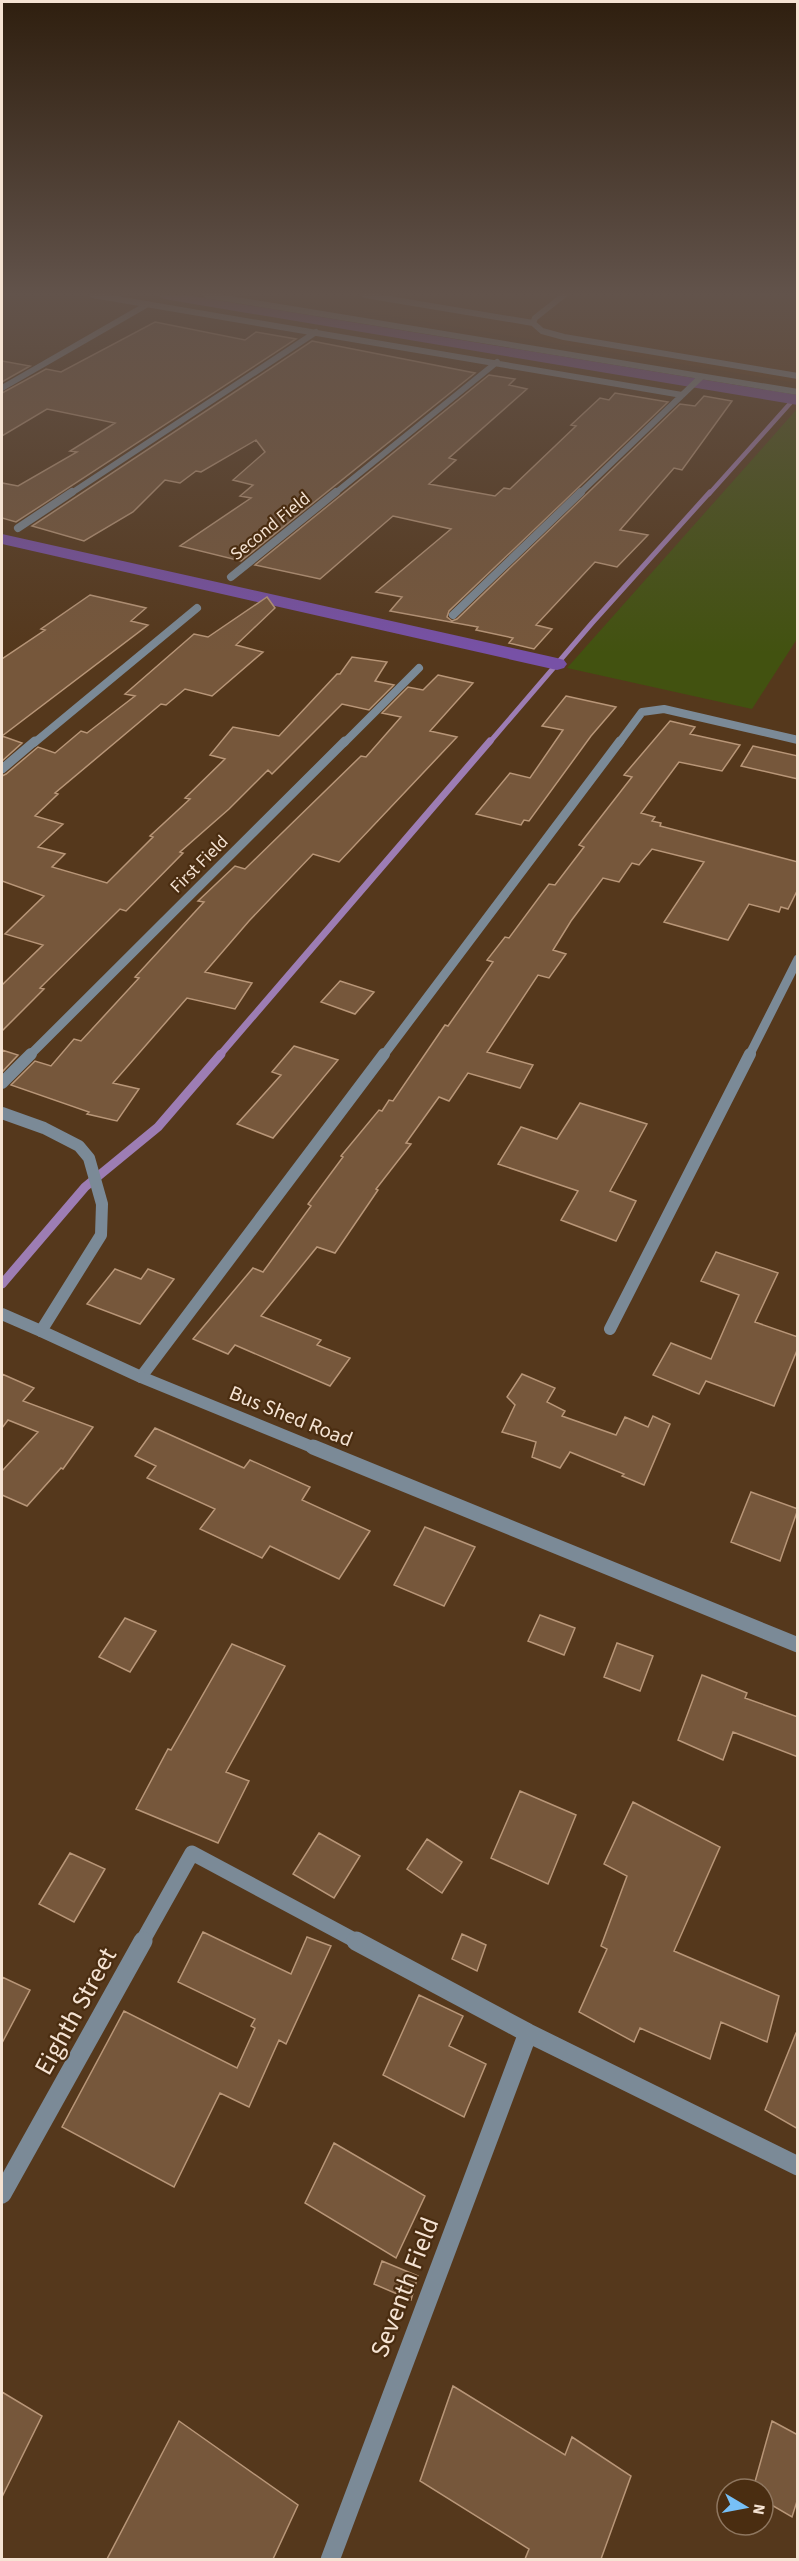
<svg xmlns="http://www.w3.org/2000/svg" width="799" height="2561" viewBox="0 0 799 2561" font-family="'Source Sans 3',sans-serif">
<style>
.built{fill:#5e3b19}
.green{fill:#425210}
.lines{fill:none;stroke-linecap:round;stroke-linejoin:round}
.stream-far3{stroke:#9d7db4;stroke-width:4.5}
.stream-far2{stroke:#9d7db4;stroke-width:5}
.stream-far1{stroke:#9d7db4;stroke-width:7}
.stream{stroke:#9d7db4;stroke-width:9}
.canal{fill:#7751a6;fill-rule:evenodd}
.building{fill:#76573b;stroke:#b89678;stroke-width:1.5}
.minor-far5{stroke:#7b8a97;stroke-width:6}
.minor-far4{stroke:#7b8a97;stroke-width:8}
.minor-far3{stroke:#7b8a97;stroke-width:9}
.minor-far2{stroke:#7b8a97;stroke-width:12}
.minor-far1{stroke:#7b8a97;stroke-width:15}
.minor{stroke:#7b8a97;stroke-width:19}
.tertiary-far2{stroke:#7b8a97;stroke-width:6}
.tertiary-far1{stroke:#7b8a97;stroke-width:12}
.tertiary{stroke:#7b8a97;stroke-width:15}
.labels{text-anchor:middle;stroke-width:4.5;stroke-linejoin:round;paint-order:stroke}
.far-street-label{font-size:18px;fill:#f5e3d3;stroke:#4a2d11}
.street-label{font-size:21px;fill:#f5e3d3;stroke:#4a2d11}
.near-street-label{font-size:26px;fill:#f5e3d3;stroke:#4a2d11}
</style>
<rect width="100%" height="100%" fill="#55381c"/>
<path class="built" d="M 267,295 L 797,295 L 797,383 L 499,334 Z"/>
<path class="green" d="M 797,409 L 797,639 L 752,709 L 567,668 Z"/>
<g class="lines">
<path class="stream-far3" d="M 709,494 L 794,399"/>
<path class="stream-far2" d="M 489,743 L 592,623 L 710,492"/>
<path class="stream-far1" d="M 219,1056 L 490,741"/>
<path class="stream" d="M 2,1284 L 85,1187 L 158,1127 L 221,1054"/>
<path class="canal" d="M 157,295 L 186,295 L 798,395 L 798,405 L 164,299 Z
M 2,534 L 557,658 L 564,660 L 567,664 L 564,668 L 557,670 L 2,544 Z"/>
</g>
<path class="building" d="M 155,322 L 245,340 L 256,332 L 296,339 L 16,522 L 2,518 L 2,483 L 18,486 L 77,452 L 70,451 L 115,423 L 47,409 L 2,436 L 2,393 L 46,369 L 61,372 Z
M 312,341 L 475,373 L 241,561 L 180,546 L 251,498 L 240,496 L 253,485 L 233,480 L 265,452 L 256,440 L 201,472 L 196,471 L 180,483 L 165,480 L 133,512 L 84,541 L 32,526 Z
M 2,361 L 30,366 L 2,382 Z
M 489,375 L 515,379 L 509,385 L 527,389 L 449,458 L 456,460 L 429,484 L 495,496 L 504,488 L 510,489 L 576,426 L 571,425 L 600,398 L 609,400 L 615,393 L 668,402 L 449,611 L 447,617 L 452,621 L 457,619 L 680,404 L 695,406 L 704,396 L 732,401 L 682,470 L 674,468 L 620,530 L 648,535 L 617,567 L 595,562 L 536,625 L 552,629 L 534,649 L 509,643 L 513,638 L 476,630 L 478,627 L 390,611 L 402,597 L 376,592 L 451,529 L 393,516 L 320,579 L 255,565 Z
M 90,595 L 146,608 L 131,621 L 148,625 L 2,736 L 2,659 L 45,630 L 41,629 Z
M 267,597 L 275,608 L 236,645 L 263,652 L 212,696 L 185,689 L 166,705 L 161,704 L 55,793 L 58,794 L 35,816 L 63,824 L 38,847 L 65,854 L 52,867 L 107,883 L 153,837 L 150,836 L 190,799 L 185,798 L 225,759 L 210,755 L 233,727 L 279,736 L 337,674 L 340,674 L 352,657 L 387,662 L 375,681 L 394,685 L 369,710 L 342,704 L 272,774 L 268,770 L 229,809 L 180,852 L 183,853 L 126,911 L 120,909 L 40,988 L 44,989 L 2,1031 L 2,985 L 43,945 L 5,934 L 44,896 L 2,881 L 2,776 L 6,774 L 38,747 L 55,753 L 81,731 L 87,733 L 135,696 L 125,694 L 194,634 L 208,637 Z
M 438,675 L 473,683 L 430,731 L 457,737 L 339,862 L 313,854 L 249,921 L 205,972 L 252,983 L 235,1009 L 187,998 L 113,1083 L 139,1089 L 117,1121 L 87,1114 L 89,1112 L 11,1085 L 35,1061 L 51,1066 L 74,1039 L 81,1041 L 139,978 L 135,977 L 204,902 L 198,901 L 235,866 L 245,869 L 361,756 L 366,757 L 401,717 L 382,713 L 408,687 L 423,690 Z
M 566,696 L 616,707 L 591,736 L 529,821 L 524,820 L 521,825 L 476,814 L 510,773 L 530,778 L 563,730 L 542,726 Z
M 670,721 L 695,727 L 690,734 L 740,745 L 722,771 L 679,762 L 641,813 L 655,817 L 652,821 L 661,823 L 660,826 L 798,862 L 798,889 L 788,909 L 781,907 L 779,912 L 749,904 L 728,940 L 664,922 L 704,862 L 652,849 L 639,865 L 632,863 L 619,882 L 603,878 L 571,921 L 553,950 L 566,954 L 549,978 L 538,975 L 487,1052 L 533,1065 L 520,1088 L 468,1073 L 449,1101 L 439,1097 L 406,1143 L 411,1144 L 376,1189 L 378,1190 L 335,1253 L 317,1247 L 261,1316 L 321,1340 L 317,1345 L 350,1358 L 330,1386 L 235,1345 L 228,1354 L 193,1339 L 253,1268 L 263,1272 L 311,1206 L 308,1204 L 343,1157 L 341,1156 L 379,1110 L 382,1111 L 389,1100 L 393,1101 L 445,1025 L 448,1026 L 493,962 L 487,960 L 505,937 L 509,938 L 549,884 L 555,885 L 584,847 L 579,845 L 632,777 L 624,775 Z
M 2,736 L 22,743 L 2,761 Z
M 753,746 L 798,756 L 798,779 L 741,766 Z
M 340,981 L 374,992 L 355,1014 L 321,1002 Z
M 294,1046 L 338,1060 L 273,1138 L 237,1124 L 281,1075 L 272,1072 Z
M 2,1050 L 18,1055 L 2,1072 Z
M 580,1103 L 647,1124 L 610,1191 L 636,1201 L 616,1241 L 561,1220 L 578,1191 L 498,1164 L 521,1127 L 557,1139 Z
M 716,1252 L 778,1273 L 755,1322 L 798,1337 L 798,1348 L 774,1406 L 706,1381 L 699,1394 L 653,1375 L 671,1343 L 711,1359 L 739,1295 L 701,1281 Z
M 115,1269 L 141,1279 L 148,1269 L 174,1279 L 140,1324 L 87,1304 Z
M 2,1374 L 34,1388 L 23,1401 L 93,1427 L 63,1469 L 61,1468 L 27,1506 L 2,1495 L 2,1471 L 38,1432 L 8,1420 L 2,1428 Z
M 522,1374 L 555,1388 L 547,1402 L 565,1411 L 562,1416 L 616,1435 L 625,1417 L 648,1427 L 653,1416 L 670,1424 L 644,1485 L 622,1476 L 624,1474 L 570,1452 L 560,1468 L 532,1457 L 536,1442 L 502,1432 L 515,1405 L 507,1397 Z
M 155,1428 L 244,1468 L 250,1460 L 310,1487 L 302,1500 L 370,1531 L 339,1579 L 270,1546 L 262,1558 L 200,1529 L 215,1509 L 147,1478 L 156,1466 L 135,1456 Z
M 751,1492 L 798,1509 L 780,1561 L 731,1542 Z
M 425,1527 L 475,1547 L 444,1606 L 394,1585 Z
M 540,1615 L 575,1628 L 564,1655 L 528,1641 Z
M 125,1618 L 156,1631 L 130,1672 L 99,1657 Z
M 617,1643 L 653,1656 L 640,1691 L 604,1677 Z
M 232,1644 L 285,1666 L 226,1772 L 249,1781 L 218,1843 L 136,1809 L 168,1749 L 171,1750 Z
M 702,1675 L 747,1693 L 745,1698 L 798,1717 L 798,1757 L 733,1732 L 723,1760 L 678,1740 Z
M 520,1791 L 576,1815 L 548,1884 L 491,1858 Z
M 633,1802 L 720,1847 L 674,1951 L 779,1996 L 767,2042 L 721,2022 L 710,2059 L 640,2028 L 634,2042 L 579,2012 L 607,1949 L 601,1946 L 627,1876 L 604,1864 Z
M 319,1833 L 360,1856 L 334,1898 L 293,1874 Z
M 427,1839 L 462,1862 L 442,1893 L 407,1869 Z
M 70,1853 L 105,1869 L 74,1922 L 39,1904 Z
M 203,1932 L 291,1974 L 307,1937 L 331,1946 L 286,2044 L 279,2040 L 249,2107 L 220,2093 L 174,2187 L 62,2127 L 124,2011 L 237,2068 L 255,2028 L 251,2026 L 255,2019 L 178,1982 Z
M 462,1934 L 486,1945 L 477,1971 L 452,1959 Z
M 2,1977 L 30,1990 L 2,2043 Z
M 419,1995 L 463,2016 L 449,2046 L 486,2064 L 464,2117 L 383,2075 Z
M 796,2033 L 798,2033 L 798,2129 L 765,2110 Z
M 334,2143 L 425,2196 L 396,2258 L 305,2203 Z
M 382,2261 L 418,2276 L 411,2300 L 374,2284 Z
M 453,2386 L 565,2455 L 572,2437 L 631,2476 L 601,2559 L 525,2559 L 529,2549 L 420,2481 Z
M 2,2392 L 42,2416 L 2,2497 Z
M 179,2421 L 298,2505 L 273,2559 L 107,2559 Z
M 772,2421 L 798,2435 L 798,2498 L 792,2517 L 763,2500 L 763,2489 L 753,2489 Z"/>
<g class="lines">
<path class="minor-far5" d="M 93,295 L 682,395
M 365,295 L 533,323
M 564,295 L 535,318 L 533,323 L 542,331 L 564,337 L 798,376
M 2,388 L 148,304
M 70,494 L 316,332
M 334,494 L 497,362
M 579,494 L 701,377"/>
<path class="minor-far4" d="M 18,528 L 72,492
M 231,577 L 336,492
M 453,615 L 581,492
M 34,743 L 197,608
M 344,743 L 419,668
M 619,743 L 642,712 L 664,709 L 798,740"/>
<path class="minor-far3" d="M 2,769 L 35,741
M 29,1056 L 345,741
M 383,1056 L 620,741
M 749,1056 L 798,959"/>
<path class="minor-far2" d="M 2,1083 L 31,1054
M 2,1314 L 41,1331
M 610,1329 L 750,1054
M 141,1377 L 384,1054"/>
<path class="minor-far1" d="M 142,1942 L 192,1853 L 358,1942"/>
<path class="minor" d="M 356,1941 L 528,2033 L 798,2166
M 2,2194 L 143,1941
M 330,2560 L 528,2033"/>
<path class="tertiary-far2" d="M 206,295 L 798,392"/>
<path class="tertiary-far1" d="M 2,1113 L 44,1128 L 79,1146 L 89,1158 L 102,1204 L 101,1235 L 41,1331 L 141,1377 L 317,1449"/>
<path class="tertiary" d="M 313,1447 L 798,1645"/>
</g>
<linearGradient id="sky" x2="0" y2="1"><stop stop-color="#2f1f0f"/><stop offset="0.45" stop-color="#62534b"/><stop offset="1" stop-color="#62534b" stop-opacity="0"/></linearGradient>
<rect width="799" height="653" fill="url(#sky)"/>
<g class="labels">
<g class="far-street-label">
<text transform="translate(270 526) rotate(-39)" y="6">Second Field</text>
<text transform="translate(199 864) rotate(-45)" y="6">First Field</text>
</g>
<g class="street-label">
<text transform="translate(291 1416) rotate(22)" y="7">Bus Shed Road</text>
</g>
<g class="near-street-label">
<text transform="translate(75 2011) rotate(-61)" y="9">Eighth Street</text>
<text transform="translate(404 2287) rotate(-69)" y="9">Seventh Field</text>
</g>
</g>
<rect width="799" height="2561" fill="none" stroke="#f5e3d3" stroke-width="6"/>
<g transform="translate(745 2507) rotate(100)"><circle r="28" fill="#4a2d11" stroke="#8e765f" stroke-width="1.5"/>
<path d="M0-4.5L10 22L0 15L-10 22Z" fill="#77c0f7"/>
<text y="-9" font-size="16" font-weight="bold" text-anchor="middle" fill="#f5e3d3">N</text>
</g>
</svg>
